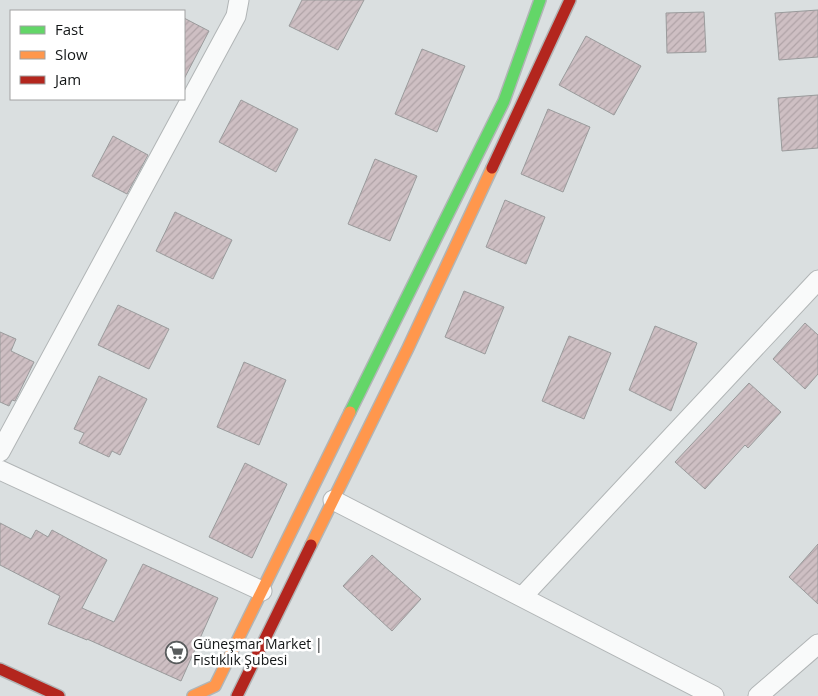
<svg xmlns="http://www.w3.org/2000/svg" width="818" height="696" viewBox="0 0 818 696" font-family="'Open Sans',sans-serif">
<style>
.building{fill:url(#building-hatch);stroke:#9a9b9c}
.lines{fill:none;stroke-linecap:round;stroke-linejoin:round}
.street-casing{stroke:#b1b5b6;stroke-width:21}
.fast-casing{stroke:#b1b5b6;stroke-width:14}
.slow-casing{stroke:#b1b5b6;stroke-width:14}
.jam-casing{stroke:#b1b5b6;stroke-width:14}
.street{stroke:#f9fafa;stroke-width:19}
.fast{stroke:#63d668;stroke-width:11}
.slow{stroke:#ff974d;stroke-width:11}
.jam{stroke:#b3261e;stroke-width:11}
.labels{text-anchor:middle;stroke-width:5;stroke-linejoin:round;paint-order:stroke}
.poi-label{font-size:14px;fill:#131617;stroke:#fff;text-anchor:start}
</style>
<defs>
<pattern id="building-hatch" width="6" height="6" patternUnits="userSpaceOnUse" patternTransform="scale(1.25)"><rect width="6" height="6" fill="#cebfc3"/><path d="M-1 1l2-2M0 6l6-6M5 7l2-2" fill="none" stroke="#b0a3a7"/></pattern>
</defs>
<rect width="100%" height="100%" fill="#dadfe0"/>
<path class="building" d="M 302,0 L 364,0 L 338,50 L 289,26 Z
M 818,10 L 818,57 L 779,60 L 775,13 Z
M 704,12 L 706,52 L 667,53 L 666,13 Z
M 184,18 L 209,31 L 184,79 Z
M 586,36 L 641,66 L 614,115 L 559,85 Z
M 422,49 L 465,66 L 437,132 L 395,114 Z
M 818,95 L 818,148 L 782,151 L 778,98 Z
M 241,100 L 298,129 L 276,172 L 219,142 Z
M 548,109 L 590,127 L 563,192 L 521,174 Z
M 113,136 L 148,155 L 127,194 L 92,176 Z
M 375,159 L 417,176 L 390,241 L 348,224 Z
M 505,200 L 545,217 L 526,264 L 486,247 Z
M 175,212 L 232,240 L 213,279 L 156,251 Z
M 464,291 L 504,307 L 485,354 L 445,337 Z
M 118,305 L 169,329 L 149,369 L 98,345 Z
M 805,323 L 818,335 L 818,374 L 805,389 L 773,359 Z
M 655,326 L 697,343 L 671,411 L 629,390 Z
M 0,332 L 16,339 L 11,351 L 34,362 L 15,401 L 12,400 L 9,406 L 0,402 Z
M 569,336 L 611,353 L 584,419 L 542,401 Z
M 244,362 L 286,380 L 259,445 L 217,427 Z
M 99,376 L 147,399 L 120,455 L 112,451 L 109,457 L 79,443 L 84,433 L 74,429 Z
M 749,383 L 781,412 L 748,448 L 745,445 L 705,489 L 675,462 Z
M 245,463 L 287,484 L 252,558 L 209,537 Z
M 0,523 L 31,539 L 36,530 L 48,537 L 52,530 L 107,560 L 82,608 L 114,622 L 143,564 L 218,598 L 181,681 L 87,639 L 87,640 L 48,624 L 60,596 L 0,565 Z
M 818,544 L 818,604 L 789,577 Z
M 372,555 L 421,599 L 392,631 L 343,586 Z"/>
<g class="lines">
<defs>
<path id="street" d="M 0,452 L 236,16 L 239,0
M 0,470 L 262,591
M 333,500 L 714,696
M 522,597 L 818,280
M 758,696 L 818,644"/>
<path id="fast" d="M 350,412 L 504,101 L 540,0"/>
<path id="slow" d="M 311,545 L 408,348 L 492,168
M 193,696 L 215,686 L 350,412"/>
<path id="jam" d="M 492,168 L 570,0
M 0,669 L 59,696
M 237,696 L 311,545"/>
</defs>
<use href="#street" class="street-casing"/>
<use href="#fast" class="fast-casing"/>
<use href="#slow" class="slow-casing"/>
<use href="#jam" class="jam-casing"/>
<use href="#street" class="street"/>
<use href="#fast" class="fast"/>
<use href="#slow" class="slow"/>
<use href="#jam" class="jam"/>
</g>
<defs>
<symbol id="supermarket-ring" viewBox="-11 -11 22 22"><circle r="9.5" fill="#fff" stroke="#595c5d" stroke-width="1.5"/><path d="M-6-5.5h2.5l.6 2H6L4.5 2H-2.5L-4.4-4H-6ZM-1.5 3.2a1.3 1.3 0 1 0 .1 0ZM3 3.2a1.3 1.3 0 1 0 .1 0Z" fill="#595c5d"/></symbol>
</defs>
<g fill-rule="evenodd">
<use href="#supermarket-ring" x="164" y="640" width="25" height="25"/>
</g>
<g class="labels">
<g class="poi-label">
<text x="193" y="649">Güneşmar Market |<tspan x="193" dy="16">Fıstıklık Şubesi</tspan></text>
</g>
</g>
<rect x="10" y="10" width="175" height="90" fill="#ffffff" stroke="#a1a2a2"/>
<rect x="20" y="26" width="25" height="8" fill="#63d668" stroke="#a1a2a2"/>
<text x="55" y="35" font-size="15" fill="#131617">Fast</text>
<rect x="20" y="51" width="25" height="8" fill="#ff974d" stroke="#a1a2a2"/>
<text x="55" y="60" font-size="15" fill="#131617">Slow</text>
<rect x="20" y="76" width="25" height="8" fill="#b3261e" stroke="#a1a2a2"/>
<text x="55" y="85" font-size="15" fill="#131617">Jam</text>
</svg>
